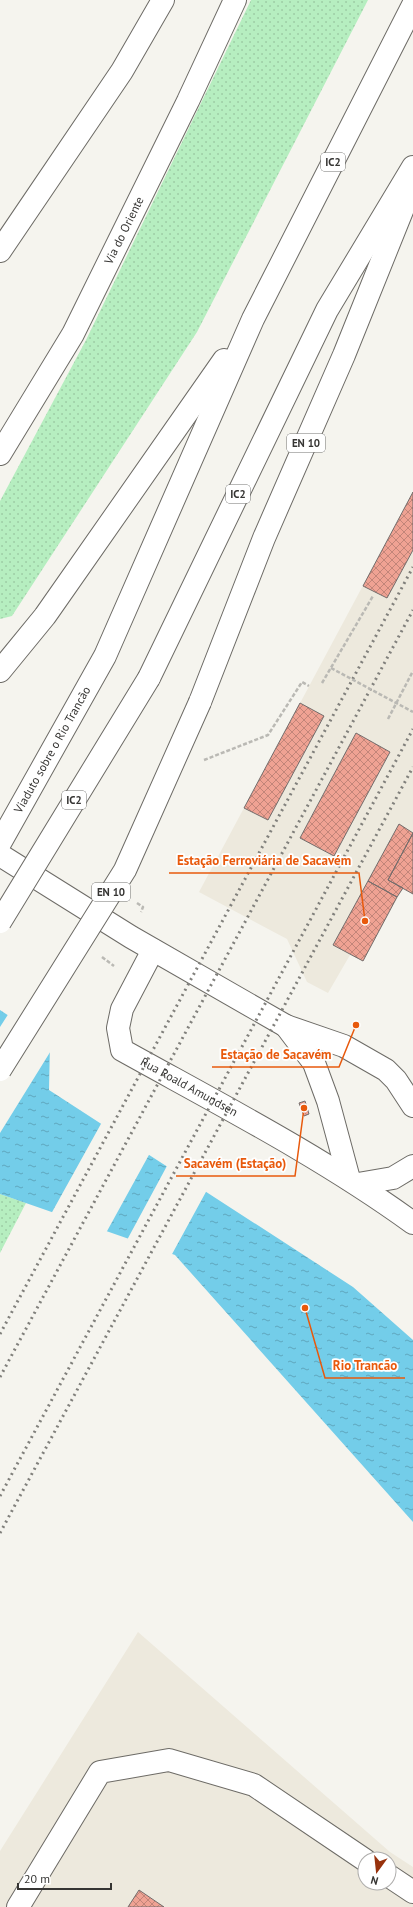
<svg xmlns="http://www.w3.org/2000/svg" width="413" height="1907" viewBox="0 0 413 1907" font-family="'PT Sans',sans-serif">
<style>
.built{fill:#ede9dd;fill-rule:evenodd}
.grass{fill:url(#grass-dots)}
.water{fill:url(#water-ripples)}
.pier{fill:#f5f4ee}
.building{fill:url(#building-cross-hatch);stroke:#736d6c}
.lines{fill:none;stroke-linecap:round;stroke-linejoin:round}
.minor-casing{stroke:#6d6b66;stroke-width:24}
.highway-casing{stroke:#6d6b66;stroke-width:24}
.path{stroke:#bab9b4;stroke-width:2.5;stroke-dasharray:4 2;stroke-linecap:butt}
.minor{stroke:#fff;stroke-width:22}
.highway{stroke:#fff;stroke-width:22}
.rail{stroke:#81807c;stroke-width:3;stroke-dasharray:2 4;stroke-linecap:butt}
.highway-bridge-casing{stroke:#6d6b66;stroke-width:24;stroke-linecap:butt}
.path-bridge{stroke:#bab9b4;stroke-width:2.5;stroke-dasharray:4 2;stroke-linecap:butt}
.highway-bridge{stroke:#fff;stroke-width:22}
.labels{text-anchor:middle;stroke-width:3.5;stroke-linejoin:round;paint-order:stroke}
.shield{fill:#fff;stroke:#727270;stroke-width:1}
.shield-label{font-size:11px;font-weight:bold;fill:#363533}
.street-label{font-size:12px;fill:#363533;stroke:#fff}
.leader{fill:none;stroke:#e8590c;stroke-width:1.5}
.callout-dot{fill:#e8590c;stroke:#fff;stroke-width:1.5}
.callout-label{font-size:13px;text-anchor:middle;font-weight:bold;fill:#e8590c;stroke:#fff;stroke-width:3.5;stroke-linejoin:round;paint-order:stroke}
</style>
<defs>
<pattern id="grass-dots" width="8" height="8" patternUnits="userSpaceOnUse"><rect width="8" height="8" fill="#b6eec0"/><path d="M2 2h.1M6 6h.1" fill="none" stroke="#9dcda5" stroke-width="1.8" stroke-linecap="round"/></pattern>
<pattern id="water-ripples" width="26" height="14" patternUnits="userSpaceOnUse"><rect width="26" height="14" fill="#73cde9"/><path d="M2 4q2-2 4 0t4 0M15 11q2-2 4 0t4 0" fill="none" stroke="#5fa7bd"/></pattern>
<pattern id="building-cross-hatch" width="8" height="8" patternUnits="userSpaceOnUse"><rect width="8" height="8" fill="#efa293"/><path d="M0 0l8 8M0 8l8-8" fill="none" stroke="#c28579"/></pattern>
</defs>
<rect width="100%" height="100%" fill="#f5f4ee"/>
<path class="built" d="M 413,492 L 413,894 L 403,888 L 363,961 L 350,955 L 328,993 L 307,982 L 287,939 L 199,892 Z
M 138,1632 L 390,1852 L 413,1867 L 413,1907 L 0,1907 L 0,1851 ZM 365,1859 L 389,1859 L 389,1883 L 365,1883 Z"/>
<path class="grass" d="M 251,0 L 368,0 L 197,332 L 12,616 L 0,619 L 0,501 L 86,340 Z
M 0,1194 L 26,1203 L 0,1253 Z"/>
<path class="water" d="M 0,1010 L 50,1043 L 49,1090 L 353,1287 L 413,1340 L 413,1522 L 175,1255 L 0,1194 Z"/>
<path class="pier" d="M 9,1013 L 51,1042 L 52,1049 L 0,1133 L 0,1027 Z
M 102,1122 L 150,1153 L 106,1233 L 51,1214 Z
M 168,1164 L 207,1190 L 171,1256 L 127,1240 Z"/>
<path class="building" d="M 413,492 L 413,550 L 387,598 L 363,586 Z
M 300,703 L 324,716 L 268,820 L 244,808 Z
M 356,733 L 390,752 L 334,856 L 300,838 Z
M 399,824 L 413,833 L 388,880 L 403,888 L 397,897 L 368,881 Z
M 413,833 L 413,894 L 388,880 Z
M 368,881 L 397,897 L 363,961 L 333,945 Z
M 305,1101 L 309,1114 L 304,1116 L 299,1103 Z
M 139,1890 L 164,1907 L 128,1907 Z"/>
<g class="lines">
<defs>
<g id="minor">
<path d="M 0,251 L 122,71 L 163,0"/>
<path id="s1" d="M 0,454 L 73,334 L 188,101 L 235,0"/>
<path d="M 0,855 L 131,937 L 286,1026 L 344,1046 L 386,1070 L 396,1080 L 413,1106"/>
<path id="s2" d="M 153,950 L 122,1009 L 118,1028 L 122,1050 C 221,1105 322,1157 413,1223"/>
<path d="M 286,1026 L 314,1063 L 328,1101 L 349,1179"/>
<path d="M 358,1184 L 393,1178 L 413,1166"/>
<path d="M 389,1876 L 413,1892"/>
<path d="M 18,1907 L 100,1772 L 169,1760 L 254,1785 L 365,1860"/>
</g>
<g id="highway">
<path d="M 0,671 L 45,616 L 224,360"/>
<path d="M 149,678 L 327,310 L 413,167"/>
<path d="M 200,702 L 264,538 L 344,355 L 408,196"/>
<path id="s3" d="M 0,843 L 105,656 L 253,319 L 413,5"/>
</g>
</defs>
<use href="#minor" class="minor-casing"/>
<use href="#highway" class="highway-casing"/>
<path class="path" d="M 322,683 L 373,596
M 388,719 L 413,671
M 204,760 L 268,735 L 302,682 L 309,686
M 137,903 L 143,907 L 141,912
M 102,957 L 114,966"/>
<use href="#minor" class="minor"/>
<use href="#highway" class="highway"/>
<path class="rail" d="M 0,1334 L 413,567
M 0,1377 L 413,610
M 0,1496 L 413,729
M 0,1533 L 413,767"/>
<defs>
<path id="highway-bridge" d="M 0,922 L 149,678
M 0,1070 L 125,870 L 200,702"/>
</defs>
<use href="#highway-bridge" class="highway-bridge-casing"/>
<path class="path-bridge" d="M 331,668 L 413,712"/>
<use href="#highway-bridge" class="highway-bridge"/>
</g>
<g class="labels">
<g class="shield">
<rect x="321" y="153" width="24" height="18" rx="3"/>
<rect x="287" y="434" width="38" height="18" rx="3"/>
<rect x="226" y="485" width="24" height="18" rx="3"/>
<rect x="62" y="791" width="24" height="18" rx="3"/>
<rect x="92" y="883" width="38" height="18" rx="3"/>
</g>
<g class="shield-label">
<text x="333" y="166">IC2</text>
<text x="306" y="447">EN 10</text>
<text x="238" y="498">IC2</text>
<text x="74" y="804">IC2</text>
<text x="111" y="896">EN 10</text>
</g>
<g class="street-label">
<text dy="4" stroke="none"><textPath href="#s1" startOffset="256">Via do Oriente</textPath></text>
<text dy="4" stroke="none"><textPath href="#s3" startOffset="107">Viaduto sobre o Rio Trancão</textPath></text>
<text dy="4" stroke="none"><textPath href="#s2" startOffset="185">Rua Roald Amundsen</textPath></text>
</g>
</g>
<path class="leader" d="M365 921L359 873H169M356 1025L339 1067H212M304 1108L295 1176H176M305 1308L325 1378H405"/>
<g class="callout-dot">
<circle cx="365" cy="921" r="4"/>
<circle cx="356" cy="1025" r="4"/>
<circle cx="304" cy="1108" r="4"/>
<circle cx="305" cy="1308" r="4"/>
</g>
<g class="callout-label">
<text x="264" y="865">Estação Ferroviária de Sacavém</text>
<text x="276" y="1059">Estação de Sacavém</text>
<text x="235" y="1168">Sacavém (Estação)</text>
<text x="365" y="1370">Rio Trancão</text>
</g>
<g transform="translate(377 1871) rotate(195)"><circle r="19" fill="#ffffff" stroke="#afaead"/>
<path d="M0-3L7 15L0 10L-7 15Z" fill="#98320d"/>
<text y="-6" font-size="11" font-weight="bold" text-anchor="middle" fill="#363533">N</text>
</g>
<path d="M18 1883v6h93v-6" fill="none" stroke="#363533" stroke-width="2"/>
<text x="24" y="1883" font-size="12" fill="#363533" stroke="#ffffff" stroke-width="3" paint-order="stroke">20 m</text>
</svg>
